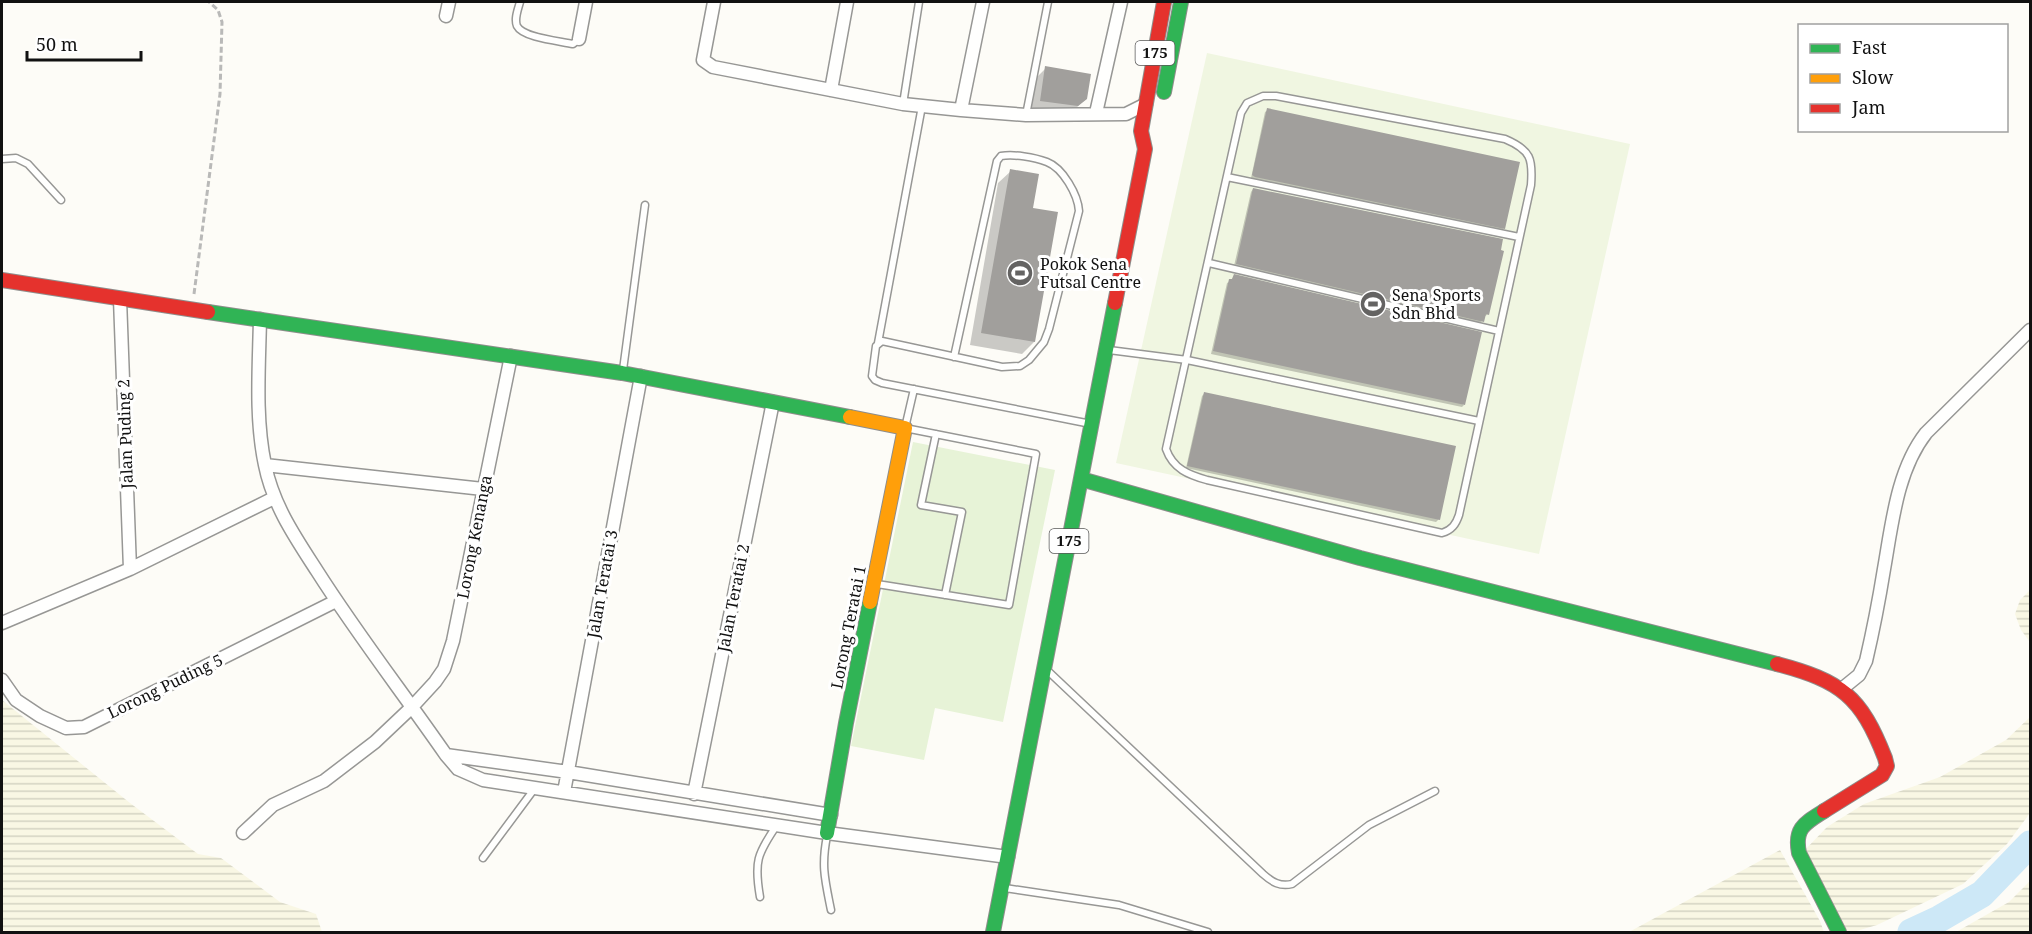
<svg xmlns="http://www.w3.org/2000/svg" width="2032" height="934" viewBox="0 0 2032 934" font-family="'Noto Serif',serif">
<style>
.farmland{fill:url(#farmland-rules)}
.park{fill:#e7f3d7}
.pitch{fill:#f0f6e1}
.shadow{fill:#0003}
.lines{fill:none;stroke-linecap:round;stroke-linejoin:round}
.river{stroke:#cde8f7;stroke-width:27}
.building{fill:#a19f9c}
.lane-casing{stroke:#979795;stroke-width:9}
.street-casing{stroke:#979795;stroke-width:15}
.fast-casing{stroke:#8e8d8b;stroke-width:16}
.slow-casing{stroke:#8e8d8b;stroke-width:16}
.jam-casing{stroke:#8e8d8b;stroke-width:16}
.path{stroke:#b9b9b8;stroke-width:3;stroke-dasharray:6 3;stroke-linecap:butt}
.lane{stroke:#fffffe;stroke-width:6}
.street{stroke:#fffffe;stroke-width:12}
.fast{stroke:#30b455;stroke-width:14}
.slow{stroke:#ff9f0a;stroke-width:14}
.jam{stroke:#e5322d;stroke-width:14}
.labels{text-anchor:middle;stroke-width:6;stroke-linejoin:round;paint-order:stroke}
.shield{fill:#fff;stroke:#585858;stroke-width:1.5}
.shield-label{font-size:15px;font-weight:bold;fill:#111}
.poi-label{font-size:16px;fill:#111;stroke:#fff;text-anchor:start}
.street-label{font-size:16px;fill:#111;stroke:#fff}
</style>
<defs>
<pattern id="farmland-rules" width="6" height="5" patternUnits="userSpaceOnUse" patternTransform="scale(1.5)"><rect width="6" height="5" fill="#f9f7e4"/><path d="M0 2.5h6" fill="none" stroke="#d4d3c3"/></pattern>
</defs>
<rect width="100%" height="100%" fill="#fdfcf7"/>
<path class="farmland" d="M 2030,590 L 2030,642 L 2021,630 L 2015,614 L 2020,600 Z
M 2,700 L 130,803 L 198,854 L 221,858 L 280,902 L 316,914 L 322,932 L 2,932 Z
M 2030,717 L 2030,813 L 2007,844 L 1963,884 L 1877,925 L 1853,932 L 1840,932 L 1803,852 L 1827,827 L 1864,804 L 1940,777 L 2006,740 Z
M 1780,850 L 1820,921 L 1824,932 L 1629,932 Z
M 2030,881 L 2030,932 L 1956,932 L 2009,902 Z"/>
<path class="park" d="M 913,442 L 1055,470 L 1003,722 L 935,708 L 924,760 L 851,746 Z"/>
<path class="pitch" d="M 1207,53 L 1630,144 L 1539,554 L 1116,463 Z"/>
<path class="shadow" d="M 1046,68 L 1086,99 L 1076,108 L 1066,115 L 1031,109 L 1037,77 Z
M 1268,110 L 1504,228 L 1501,231 L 1251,178 L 1265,112 Z
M 1011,171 L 1032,210 L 1034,342 L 1022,354 L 970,345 L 998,183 Z
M 1253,189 L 1488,314 L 1484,317 L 1480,324 L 1234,266 L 1251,192 Z
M 1234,276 L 1464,405 L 1462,407 L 1211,354 L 1227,283 L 1231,281 Z
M 1204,394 L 1439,519 L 1436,522 L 1186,468 L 1202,396 Z"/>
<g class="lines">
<path class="river" d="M 1911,932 L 1939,919 L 1982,894 L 2030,844"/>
</g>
<path class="building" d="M 1045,66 L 1091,74 L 1087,99 L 1078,106 L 1040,101 Z
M 1267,108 L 1520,162 L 1505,229 L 1255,177 L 1252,175 Z
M 1010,169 L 1039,174 L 1033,208 L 1058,212 L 1035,342 L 981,333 Z
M 1253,188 L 1503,239 L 1501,250 L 1504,251 L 1489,315 L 1486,314 L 1484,322 L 1236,264 Z
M 1234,274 L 1482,332 L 1465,405 L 1213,351 L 1229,279 L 1232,279 Z
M 1204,392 L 1456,446 L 1440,520 L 1187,466 Z"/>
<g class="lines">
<defs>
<path id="lane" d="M 520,2 C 518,9 514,19 517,26 C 523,38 560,41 573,44 L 579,39
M 1263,96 L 1276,96 L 1505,139 C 1531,150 1533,159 1531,185 L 1459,515 C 1456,524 1452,530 1442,533 L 1207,480 C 1189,475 1173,469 1166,449 L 1241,113 L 1247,103 Z
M 903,104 L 919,2
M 1026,115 L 1048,2
M 2,159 L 16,158 L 28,164 L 61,200
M 1227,177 L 1519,237
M 1209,263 L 1499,331
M 878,343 L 922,106
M 1109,350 L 1187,360 L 1479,421
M 954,357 L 997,161 L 1001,156 C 1014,154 1034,157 1047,162 C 1063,168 1078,195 1079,211 L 1049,329 L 1044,342 L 1029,360 L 1020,366 L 1002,367 L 882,341 L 876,346 L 872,376 L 875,380 L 882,383 L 1086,423
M 623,370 L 645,205
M 936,434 L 921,505 L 962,512 L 945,595
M 877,584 L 1009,605 L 1036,454 L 905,428 L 914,389
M 1049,672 L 1263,874 C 1272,882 1280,887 1292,884 L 1369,825 L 1435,791
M 827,836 C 821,866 825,880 831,910
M 483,858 L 535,788
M 1005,888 L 1119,905 L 1208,932
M 760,897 C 754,862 757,854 777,825"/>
<path id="street" d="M 714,2 L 703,60 L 713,67 L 903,104 L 961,110 L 1026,115 L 1126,114 L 1146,104
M 446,16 L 449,2
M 579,39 L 586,2
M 831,90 L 847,2
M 961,110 L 983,2
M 1096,113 L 1121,2
M 120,299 L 130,569
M 260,319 C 259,368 255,418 265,465 C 273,505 295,537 317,571 C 357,634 403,693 446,755 L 458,769 L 483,780 L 827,833 L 1008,857
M 265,465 L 483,489
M 2,623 L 130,569 L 274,498
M 2,680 L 16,700 L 40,716 L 66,728 L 84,727 L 336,601
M 1843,688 L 1859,675 L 1866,661 C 1873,631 1879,600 1884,569 C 1892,524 1897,470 1926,433 L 2030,330
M 446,755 L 568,772 L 831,815
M 564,792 L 641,376
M 694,794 L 773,402
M 243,833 L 273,805 L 324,781 L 375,742 L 412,707 L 435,682 L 444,669 L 453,641 L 511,356"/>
<path id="fast" d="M 1164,92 L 1181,2
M 208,312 L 622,373 L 850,417
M 1081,479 L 1360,558 L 1777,664
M 1824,811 C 1805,823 1794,828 1799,853 L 1839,932
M 827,833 L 846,723 L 870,602
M 993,932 L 1115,303"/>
<path id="slow" d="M 850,417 L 905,428 L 870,602"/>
<path id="jam" d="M 2,280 L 208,312
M 1115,303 L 1145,149 L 1141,131 L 1164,2
M 1777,664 C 1841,681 1861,696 1885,758 L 1887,766 L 1882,775 L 1824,811"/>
</defs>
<use href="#lane" class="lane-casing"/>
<use href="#street" class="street-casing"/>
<use href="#fast" class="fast-casing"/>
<use href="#slow" class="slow-casing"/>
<use href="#jam" class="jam-casing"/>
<path class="path" d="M 194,294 L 220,94 L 222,22 L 218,10 L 209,2"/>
<use href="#lane" class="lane"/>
<use href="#street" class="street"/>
<use href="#fast" class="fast"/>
<use href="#slow" class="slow"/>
<use href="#jam" class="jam"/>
</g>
<defs>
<symbol id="stadium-disc" viewBox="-11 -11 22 22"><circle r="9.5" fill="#646362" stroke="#fff"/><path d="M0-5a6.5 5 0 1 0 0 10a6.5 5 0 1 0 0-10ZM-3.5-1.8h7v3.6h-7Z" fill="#fff"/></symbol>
</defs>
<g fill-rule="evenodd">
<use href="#stadium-disc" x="1005" y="258" width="30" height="30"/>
<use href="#stadium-disc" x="1358" y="289" width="30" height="30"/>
</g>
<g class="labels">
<g class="shield">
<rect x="1135.5" y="41" width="39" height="24" rx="4.5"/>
<rect x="1049.5" y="529" width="39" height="24" rx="4.5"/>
</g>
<g class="shield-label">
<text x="1155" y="58">175</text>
<text x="1069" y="546">175</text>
</g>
<g class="poi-label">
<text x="1040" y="270">Pokok Sena<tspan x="1040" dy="18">Futsal Centre</tspan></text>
<text x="1392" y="301">Sena Sports<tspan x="1392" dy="18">Sdn Bhd</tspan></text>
</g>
<g class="street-label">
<text transform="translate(125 434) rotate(-92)" y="6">Jalan Puding 2</text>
<text transform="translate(474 537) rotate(-79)" y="6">Lorong Kenanga</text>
<text transform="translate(602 584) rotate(-80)" y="6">Jalan Teratai 3</text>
<text transform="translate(733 598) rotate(-79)" y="6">Jalan Teratai 2</text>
<text transform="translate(848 627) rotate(-79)" y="6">Lorong Teratai 1</text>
<text transform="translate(165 686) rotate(-26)" y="6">Lorong Puding 5</text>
</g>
</g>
<rect width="2032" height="934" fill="none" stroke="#111111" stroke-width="6"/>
<rect x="1798" y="24" width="210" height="108" fill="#ffffff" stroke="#a0a0a0" stroke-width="1.5"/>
<rect x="1810" y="44" width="30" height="9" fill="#30b455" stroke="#a0a0a0" stroke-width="1.5"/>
<text x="1852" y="54" font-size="18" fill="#111111">Fast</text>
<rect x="1810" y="74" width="30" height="9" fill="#ff9f0a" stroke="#a0a0a0" stroke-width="1.5"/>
<text x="1852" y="84" font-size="18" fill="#111111">Slow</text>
<rect x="1810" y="104" width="30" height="9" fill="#e5322d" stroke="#a0a0a0" stroke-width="1.5"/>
<text x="1852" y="114" font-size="18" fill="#111111">Jam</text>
<path d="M27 51v9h114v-9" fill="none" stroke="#111111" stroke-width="3"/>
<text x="36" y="51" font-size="18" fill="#111111" stroke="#ffffff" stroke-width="4.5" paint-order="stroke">50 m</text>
</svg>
